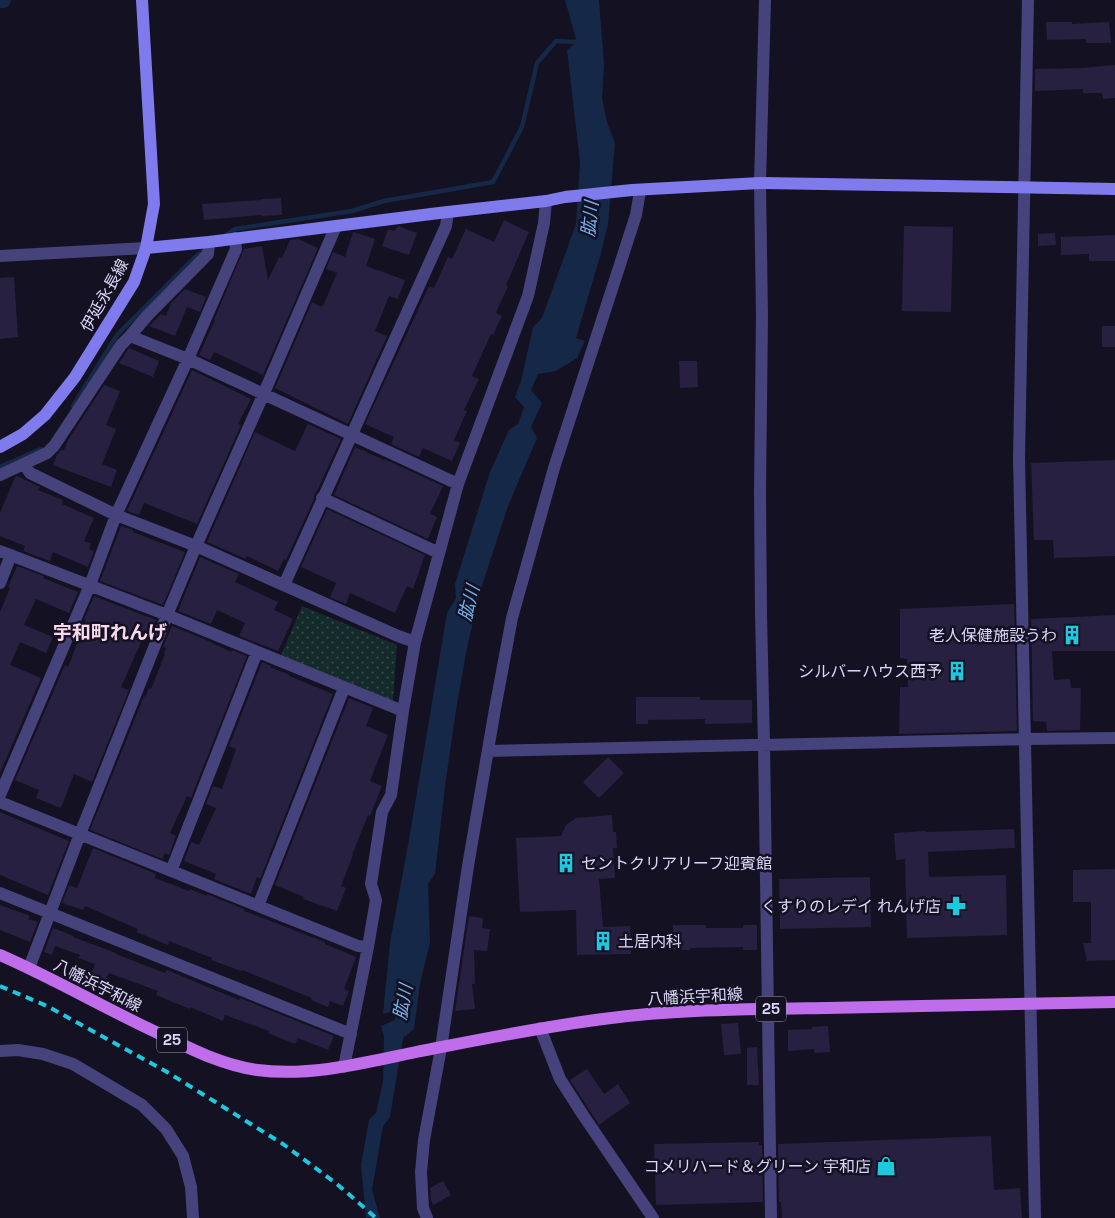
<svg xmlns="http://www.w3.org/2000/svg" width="1115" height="1218" viewBox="0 0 1115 1218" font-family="'Space Grotesk','Noto Sans JP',sans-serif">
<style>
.green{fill:url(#green-dots)}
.water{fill:#162847}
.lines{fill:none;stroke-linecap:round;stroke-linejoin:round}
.stream{stroke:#162847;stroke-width:4.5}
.canal{stroke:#162847;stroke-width:16}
.building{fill:#272040}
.street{stroke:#46427b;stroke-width:12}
.secondary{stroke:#807bed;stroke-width:12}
.primary{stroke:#bf6deb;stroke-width:12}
.rail{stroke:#1ec8df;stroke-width:4;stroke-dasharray:8 6;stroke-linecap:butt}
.labels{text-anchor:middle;stroke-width:5;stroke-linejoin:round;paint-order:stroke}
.shield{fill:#141122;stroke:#a09cb9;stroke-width:1}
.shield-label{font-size:15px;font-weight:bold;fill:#dcd7fa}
.street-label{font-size:16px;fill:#dcd7fa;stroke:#141122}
.poi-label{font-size:16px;fill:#dcd7fa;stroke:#141122;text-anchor:end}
.water-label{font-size:18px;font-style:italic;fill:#73b2ec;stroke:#141122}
.quarter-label{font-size:19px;font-weight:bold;fill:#fad9ed;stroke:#141122}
</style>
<defs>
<pattern id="green-dots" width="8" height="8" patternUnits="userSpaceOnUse" patternTransform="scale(1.25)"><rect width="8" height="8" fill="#152b2b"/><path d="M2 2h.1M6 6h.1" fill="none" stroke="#36494b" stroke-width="1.8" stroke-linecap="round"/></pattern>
</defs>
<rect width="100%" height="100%" fill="#141122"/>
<path class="green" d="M 302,606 L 397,645 L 393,701 L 281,656 Z"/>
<path class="water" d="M 565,0 L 599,0 L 604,65 L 602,98 L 607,122 L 615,143 L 608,224 L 601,253 L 576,338 L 585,341 L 577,358 L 556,371 L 538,374 L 531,390 L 542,403 L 531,427 L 537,438 L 508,506 L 480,592 L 467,648 L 456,710 L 445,786 L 435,874 L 428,884 L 430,942 L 420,984 L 414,1029 L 403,1038 L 390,1117 L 383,1126 L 372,1190 L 380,1218 L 366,1218 L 361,1165 L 369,1120 L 376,1113 L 383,1081 L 384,1037 L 381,1026 L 395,1020 L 397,1011 L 394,1009 L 391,1012 L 383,1014 L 390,943 L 410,834 L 447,613 L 456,598 L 455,584 L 490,472 L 509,430 L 518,424 L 524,407 L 515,397 L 521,381 L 533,327 L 542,318 L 576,224 L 580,162 L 567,50 L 577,42 Z"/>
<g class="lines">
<path class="stream" d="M 225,236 L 235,229 L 352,211 L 384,201 L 493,182 L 522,127 L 537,63 L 556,41 L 577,42
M 73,406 L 117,335 L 194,258 L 202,252
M 0,467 L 41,449"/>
<path class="canal" d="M 0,0 L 3,0"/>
</g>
<path class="building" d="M 1046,22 L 1072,22 L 1072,24 L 1109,22 L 1111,43 L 1086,43 L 1086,39 L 1047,40 Z
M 1115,65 L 1115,98 L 1103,99 L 1102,93 L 1083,93 L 1083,89 L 1035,91 L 1035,69 L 1082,68 Z
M 281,198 L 282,215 L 262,216 L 262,215 L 204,220 L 202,204 L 261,200 L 261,199 Z
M 504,220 L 529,232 L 506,285 L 508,286 L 496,313 L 502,316 L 493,335 L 491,334 L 472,376 L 479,379 L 464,410 L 467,411 L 454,440 L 460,443 L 452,461 L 423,448 L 419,457 L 391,444 L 394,437 L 365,424 L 429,286 L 434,288 L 448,257 L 452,259 L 466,229 L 494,242 Z
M 398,226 L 417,233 L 409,255 L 382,246 L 388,229 L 395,231 L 397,227 Z
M 904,226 L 953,227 L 951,312 L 902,311 Z
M 353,232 L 375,239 L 366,266 L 405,280 L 398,299 L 389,296 L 375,331 L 387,336 L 348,424 L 275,388 L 312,302 L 321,307 L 322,305 L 323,306 L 337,273 L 326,269 L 333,252 L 345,257 Z
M 1055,233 L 1056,245 L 1038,246 L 1038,234 Z
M 1115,235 L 1115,261 L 1089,261 L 1089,254 L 1061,255 L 1061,237 Z
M 298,239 L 318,248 L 263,375 L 214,352 L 210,360 L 199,355 L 215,320 L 214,320 L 244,249 L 262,246 L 268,280 L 279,257 L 282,258 L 290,240 Z
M 14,277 L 18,337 L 0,339 L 0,278 Z
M 185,289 L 206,297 L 200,312 L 187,307 L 175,336 L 149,326 L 161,314 L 166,316 L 171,303 Z
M 1102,326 L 1115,326 L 1115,347 L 1102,347 Z
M 129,348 L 159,361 L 153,377 L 119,363 Z
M 679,361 L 697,361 L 698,387 L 680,388 Z
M 192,370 L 251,399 L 238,424 L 241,425 L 197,524 L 144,503 L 139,515 L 127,511 Z
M 104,385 L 120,391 L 106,425 L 116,429 L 102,464 L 117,470 L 111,487 L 53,465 L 57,455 L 61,450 L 64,450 L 68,440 Z
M 308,424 L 341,439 L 317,491 L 314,495 L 314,499 L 286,560 L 284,559 L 278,571 L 247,556 L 246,559 L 207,542 L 255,432 L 295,451 Z
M 355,447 L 384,460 L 384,459 L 443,486 L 430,514 L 437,517 L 428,539 L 334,495 Z
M 1115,460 L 1115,556 L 1054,558 L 1053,540 L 1034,540 L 1031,463 Z
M 17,476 L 40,487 L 38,490 L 63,500 L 62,504 L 94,518 L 84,541 L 91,543 L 89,549 L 94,551 L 88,567 L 53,552 L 50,561 L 23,551 L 25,546 L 0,536 L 0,513 L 15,477 Z
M 327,509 L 425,555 L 413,589 L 407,586 L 395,613 L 350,593 L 346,604 L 330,597 L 336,583 L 301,567 Z
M 121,526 L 133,530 L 133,532 L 185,552 L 163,605 L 100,581 Z
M 200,557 L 239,574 L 235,582 L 278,602 L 274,610 L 293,619 L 278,651 L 239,636 L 245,623 L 217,610 L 211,624 L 178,611 Z
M 17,566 L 44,576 L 43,578 L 78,592 L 69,613 L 36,599 L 24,625 L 53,637 L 46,653 L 20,642 L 10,665 L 41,678 L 0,773 L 0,612 L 10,588 L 8,587 Z
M 94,596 L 156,620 L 148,640 L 143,638 L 121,687 L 129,690 L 92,782 L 74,774 L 61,808 L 36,798 L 39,790 L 15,780 L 65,665 L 68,667 L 86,620 L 84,619 Z
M 1014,604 L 1017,731 L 899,734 L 900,687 L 908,687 L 907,659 L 900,658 L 900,609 Z
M 1115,615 L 1115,651 L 1052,651 L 1054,680 L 1070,679 L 1071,688 L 1081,688 L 1080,730 L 1047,731 L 1046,722 L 1033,721 L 1031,619 Z
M 172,626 L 204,639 L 231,652 L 232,650 L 247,656 L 191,798 L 187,796 L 170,833 L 176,836 L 169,855 L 165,853 L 162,859 L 90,830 L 144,696 L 145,697 L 149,688 L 151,689 L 165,654 L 164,654 L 166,648 L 163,647 Z
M 262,662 L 271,666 L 270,667 L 290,675 L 289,676 L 333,694 L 260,879 L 257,877 L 251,894 L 214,879 L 216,874 L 184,861 L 191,842 L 199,845 L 216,808 L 206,804 L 213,786 L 222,789 L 236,749 L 229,746 Z
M 636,697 L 700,697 L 700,700 L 752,700 L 752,723 L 705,724 L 705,719 L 648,720 L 648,724 L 636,724 Z
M 349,698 L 373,708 L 366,726 L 388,735 L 370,781 L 382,786 L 370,816 L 368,815 L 352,855 L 353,855 L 341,886 L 346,888 L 337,911 L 303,899 L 304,897 L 275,885 Z
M 608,757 L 624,773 L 599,798 L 583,782 Z
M 0,812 L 69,841 L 48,895 L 0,875 Z
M 612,815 L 613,832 L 616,832 L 617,848 L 613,848 L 615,878 L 599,879 L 603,927 L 630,926 L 631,954 L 577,955 L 576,910 L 520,912 L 516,838 L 561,836 L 566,825 L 576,818 Z
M 1014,829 L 1015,848 L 928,852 L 929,877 L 1006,875 L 1007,935 L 907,938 L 905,859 L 896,860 L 894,833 L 926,831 L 926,832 Z
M 93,848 L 156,874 L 155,878 L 189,891 L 190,889 L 207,896 L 207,894 L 244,909 L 244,911 L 325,942 L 325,944 L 356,957 L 344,989 L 349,991 L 343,1006 L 330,1001 L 328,1007 L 311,1000 L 312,998 L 242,970 L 241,971 L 211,960 L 212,958 L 169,941 L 168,945 L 136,932 L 138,929 L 85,906 L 83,910 L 62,903 L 69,885 L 77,888 Z
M 1115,869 L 1115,960 L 1087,961 L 1083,943 L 1091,943 L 1091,902 L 1073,902 L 1073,870 Z
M 870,877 L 871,927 L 780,929 L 779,879 Z
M 0,905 L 30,916 L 28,919 L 38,922 L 30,942 L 0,930 Z
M 469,916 L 483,918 L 482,928 L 490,929 L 487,951 L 474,950 L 475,984 L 472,984 L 475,1009 L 455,1011 Z
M 673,925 L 706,925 L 706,928 L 743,928 L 743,925 L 757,925 L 757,950 L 743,950 L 743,947 L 690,948 L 690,950 L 673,950 Z
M 53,928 L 74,936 L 73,937 L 116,953 L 116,954 L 165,973 L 167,970 L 239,1000 L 240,998 L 334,1036 L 328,1050 L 298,1038 L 295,1044 L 268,1033 L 269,1031 L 225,1015 L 223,1021 L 190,1007 L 190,1009 L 156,995 L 158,991 L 109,973 L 106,980 L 91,975 L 95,964 L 78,958 L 80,955 L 55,946 L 52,955 L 44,952 Z
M 738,1023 L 741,1054 L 724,1055 L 721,1024 Z
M 828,1026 L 830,1052 L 814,1053 L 814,1049 L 788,1051 L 788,1030 L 812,1029 L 812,1027 Z
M 757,1047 L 759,1085 L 747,1085 L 747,1048 Z
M 587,1069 L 604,1094 L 618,1084 L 630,1103 L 599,1125 L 570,1080 Z
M 991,1136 L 994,1190 L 1020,1188 L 1022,1218 L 782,1218 L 781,1202 L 779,1202 L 778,1144 Z
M 759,1142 L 759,1145 L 762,1145 L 763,1202 L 656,1205 L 654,1144 Z
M 443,1181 L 451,1195 L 433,1205 L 431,1200 L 430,1188 Z"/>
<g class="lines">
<path class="street" d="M 765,0 L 760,183 L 762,317 L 760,491 L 761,614 L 764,745 L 771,1218
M 1028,0 L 1019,458 L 1035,1218
M 209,242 L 208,254 L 147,316 L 130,336 L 188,359 L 458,484
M 0,256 L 146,248
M 24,464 L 30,473 L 116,515 L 188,359 L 236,249 L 235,238
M 0,475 L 47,453 L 54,446 L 121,345 L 130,336
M 322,498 L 439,553
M 0,551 L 167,615 L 403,711
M 0,583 L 11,555
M 284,585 L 446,226 L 448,212
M 488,751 L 1025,739 L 1115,738
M 0,795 L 90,585 L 116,515 L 196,546 L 398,636 L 415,642
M 0,802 L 358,946 L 368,947
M 171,871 L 257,652
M 0,893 L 351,1034
M 258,906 L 344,688
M 29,968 L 80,834 L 167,615 L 196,546 L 264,393 L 336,226
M 540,1028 L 560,1079 L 583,1115 L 653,1218
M 0,1051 L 18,1050 L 43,1054 L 73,1064 L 142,1105 L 166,1129 L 183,1156 L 191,1187 L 193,1218
M 344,1067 L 368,947 L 376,900 L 371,884 L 382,812 L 391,795 L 403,711 L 415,642 L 458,484 L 528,296 L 544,223 L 546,201
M 427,1218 L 423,1208 L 421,1172 L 424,1140 L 441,1048 L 468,866 L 495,709 L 512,618 L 554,468 L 636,215 L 640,191"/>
<path class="secondary" d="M 146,248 L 209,242 L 439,213 L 546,201 L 565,197 L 632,190 L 760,183 L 1115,189
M 0,447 L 23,434 L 45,415 L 75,377 L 134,282 L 146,248 L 154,204 L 142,0"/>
<path class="primary" d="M 0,955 C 55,979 106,1009 160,1034 C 191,1049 222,1065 257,1070 C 310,1077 364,1063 416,1052 C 478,1040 540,1027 603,1019 C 677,1009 753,1009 827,1008 C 923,1006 1019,1004 1115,1002"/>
<path class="rail" d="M 0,986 L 47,1006 L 167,1072 L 283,1144 L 337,1184 L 376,1218"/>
</g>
<defs>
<symbol id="building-bare" viewBox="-9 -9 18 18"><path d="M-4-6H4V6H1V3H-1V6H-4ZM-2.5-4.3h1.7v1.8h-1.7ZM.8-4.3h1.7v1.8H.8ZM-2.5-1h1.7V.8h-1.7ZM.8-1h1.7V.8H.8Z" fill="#1ec8df" stroke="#141122" stroke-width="2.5" paint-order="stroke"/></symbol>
<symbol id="pharmacy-bare" viewBox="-9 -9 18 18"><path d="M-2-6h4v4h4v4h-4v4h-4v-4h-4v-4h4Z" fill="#1ec8df" stroke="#141122" stroke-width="2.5" paint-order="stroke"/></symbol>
<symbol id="shop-bare" viewBox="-9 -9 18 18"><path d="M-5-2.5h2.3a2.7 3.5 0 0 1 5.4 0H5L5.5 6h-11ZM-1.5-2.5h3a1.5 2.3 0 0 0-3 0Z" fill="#1ec8df" stroke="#141122" stroke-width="2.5" paint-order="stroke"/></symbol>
</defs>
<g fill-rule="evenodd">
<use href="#building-bare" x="1058" y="621" width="28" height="28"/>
<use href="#building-bare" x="943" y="657" width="28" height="28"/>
<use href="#building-bare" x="552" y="849" width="28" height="28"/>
<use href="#pharmacy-bare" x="942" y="892" width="28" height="28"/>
<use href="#building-bare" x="589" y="927" width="28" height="28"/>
<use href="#shop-bare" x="872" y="1152" width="28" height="28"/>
</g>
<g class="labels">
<g class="shield">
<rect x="756" y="996.5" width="30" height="25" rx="4"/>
<rect x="157" y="1027.5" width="30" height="25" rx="4"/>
</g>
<g class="shield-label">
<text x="771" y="1014">25</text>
<text x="172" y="1045">25</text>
</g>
<g class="street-label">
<text transform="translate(104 295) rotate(-61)" y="6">伊延永長線</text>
<text transform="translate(98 985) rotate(27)" y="6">八幡浜宇和線</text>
<text transform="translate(695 996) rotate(-3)" y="6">八幡浜宇和線</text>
</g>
<g class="poi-label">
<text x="1057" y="641">老人保健施設うわ</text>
<text x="942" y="677">シルバーハウス西予</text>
<text x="581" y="869" text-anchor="start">セントクリアリーフ迎賓館</text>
<text x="941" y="912">くすりのレデイ れんげ店</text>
<text x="618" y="947" text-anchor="start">土居内科</text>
<text x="871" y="1172">コメリハード＆グリーン 宇和店</text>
</g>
<g class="water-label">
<text transform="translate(590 219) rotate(-84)" y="6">肱川</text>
<text transform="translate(469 603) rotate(-75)" y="6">肱川</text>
<text transform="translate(403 1002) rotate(-79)" y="6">肱川</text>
</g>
<g class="quarter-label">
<text x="110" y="639">宇和町れんげ</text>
</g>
</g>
</svg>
